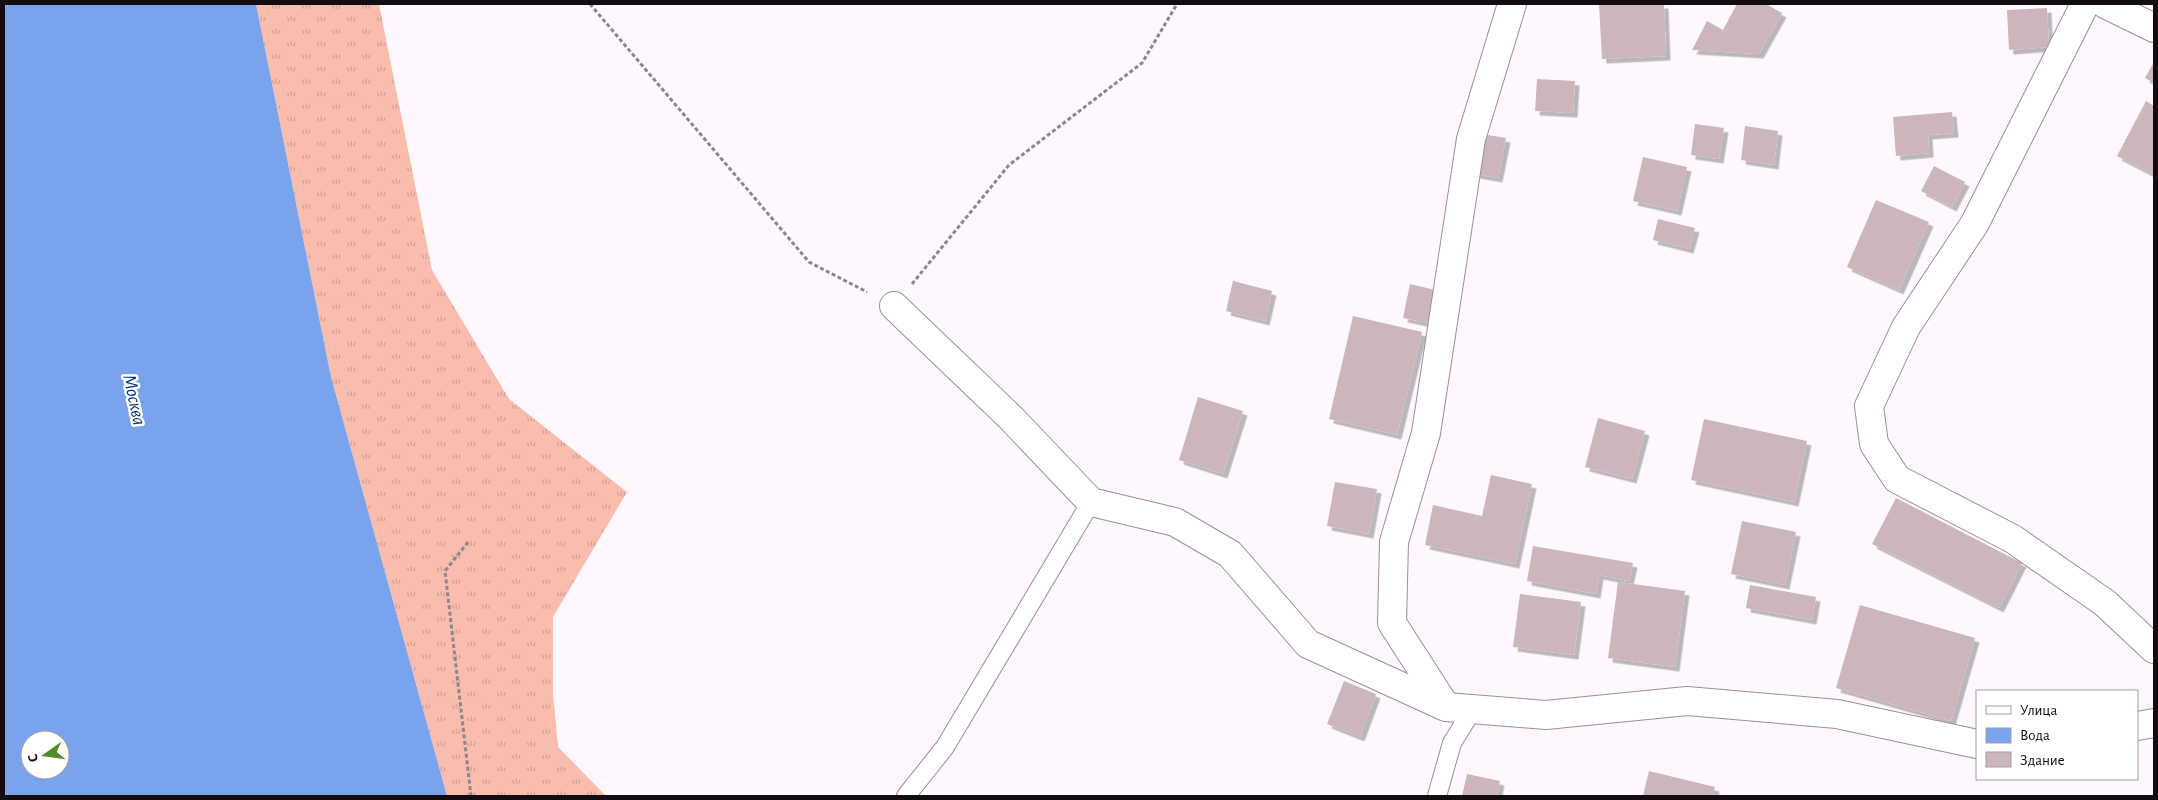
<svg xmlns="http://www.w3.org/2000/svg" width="2158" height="800" font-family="'Alegreya Sans',sans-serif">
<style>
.grass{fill:url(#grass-tufts)}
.water{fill:#79a3ed;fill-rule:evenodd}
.building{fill:#ccb6bc;filter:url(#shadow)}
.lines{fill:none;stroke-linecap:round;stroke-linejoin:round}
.lane-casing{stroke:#9c8d9b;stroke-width:20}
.street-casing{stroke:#9c8d9b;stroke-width:30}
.path{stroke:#8d878d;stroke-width:3;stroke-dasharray:4 2.5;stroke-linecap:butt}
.lane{stroke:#fff;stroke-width:18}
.street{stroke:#fff;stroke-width:28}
.labels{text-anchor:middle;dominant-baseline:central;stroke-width:5;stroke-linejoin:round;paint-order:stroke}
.water-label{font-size:19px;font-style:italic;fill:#022e82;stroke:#fff}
</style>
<defs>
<pattern id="grass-tufts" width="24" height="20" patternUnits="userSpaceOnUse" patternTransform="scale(1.25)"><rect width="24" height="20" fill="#f9bcad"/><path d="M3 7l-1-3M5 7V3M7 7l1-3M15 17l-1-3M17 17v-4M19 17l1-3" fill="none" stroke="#d5a094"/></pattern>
<filter id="shadow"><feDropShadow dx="4.5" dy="4.5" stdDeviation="0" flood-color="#0004"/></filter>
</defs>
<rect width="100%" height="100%" fill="#fef8fe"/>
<path class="grass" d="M 256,4 L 379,4 L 432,270 L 509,399 L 627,492 L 553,617 L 553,694 L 558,747 L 606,796 L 447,796 L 331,377 Z"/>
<path class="water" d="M 4,4 L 256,4 L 331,377 L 447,796 L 4,796 ZM 30,740 L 60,740 L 60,770 L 30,770 Z"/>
<path class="building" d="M 1599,4 L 1664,4 L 1666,56 L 1602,59 Z
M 1737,4 L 1766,4 L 1782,13 L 1759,54 L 1692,50 L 1707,21 L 1723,30 Z
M 2047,8 L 2049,47 L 2009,50 L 2007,10 Z
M 2154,62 L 2154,83 L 2145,78 Z
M 1537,79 L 1575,81 L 1573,113 L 1535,111 Z
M 2146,101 L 2154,106 L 2154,175 L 2117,156 Z
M 1952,112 L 1954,133 L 1928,135 L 1929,153 L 1896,156 L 1893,117 Z
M 1695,124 L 1724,128 L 1719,159 L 1691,155 Z
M 1745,126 L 1778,131 L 1774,165 L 1741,160 Z
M 1482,134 L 1506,138 L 1498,178 L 1475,174 Z
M 1643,157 L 1687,167 L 1677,211 L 1633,201 Z
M 1934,166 L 1965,182 L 1952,207 L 1921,191 Z
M 1876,200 L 1929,222 L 1899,290 L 1847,267 Z
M 1658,219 L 1695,228 L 1689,249 L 1653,240 Z
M 1233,281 L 1272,291 L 1265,321 L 1226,311 Z
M 1410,284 L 1440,291 L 1433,324 L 1403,318 Z
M 1353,316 L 1422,332 L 1397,435 L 1329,419 Z
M 1198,397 L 1243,411 L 1223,474 L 1179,460 Z
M 1598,418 L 1645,431 L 1632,479 L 1585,467 Z
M 1704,419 L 1807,441 L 1794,502 L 1691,480 Z
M 1491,475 L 1532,484 L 1515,564 L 1425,545 L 1433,505 L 1482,516 Z
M 1335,482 L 1377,489 L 1369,534 L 1327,526 Z
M 1896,498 L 2022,563 L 1999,608 L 1872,544 Z
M 1742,521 L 1796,532 L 1785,585 L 1731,574 Z
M 1533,546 L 1633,563 L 1629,581 L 1599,575 L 1596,594 L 1527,581 Z
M 1618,582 L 1685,591 L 1675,667 L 1608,658 Z
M 1750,585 L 1816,597 L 1812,620 L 1746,608 Z
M 1520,594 L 1581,602 L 1574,655 L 1513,647 Z
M 1860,605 L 1975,638 L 1951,721 L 1836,688 Z
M 1344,681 L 1376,694 L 1360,737 L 1327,724 Z
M 1649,771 L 1715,787 L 1713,796 L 1643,796 Z
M 1467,774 L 1500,781 L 1497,796 L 1462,796 Z"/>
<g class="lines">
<defs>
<path id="lane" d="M 906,796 L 945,747 L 1091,502
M 1437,796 L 1452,743 L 1473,709"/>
<path id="street" d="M 2085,4 L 1975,223 L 1906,327 L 1869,406 L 1874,444 L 1897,479 L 2013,539 L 2105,603 L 2154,649
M 2105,4 L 2154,28
M 894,306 L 1011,418 L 1091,502 L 1175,522 L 1230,554 L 1308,644 L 1446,707 L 1546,715 L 1687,701 L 1837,714 L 1977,744
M 1446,707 L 1392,623 L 1394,542 L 1426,433 L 1471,139 L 1512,4
M 2137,726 L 2154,723"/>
</defs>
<use href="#lane" class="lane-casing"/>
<use href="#street" class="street-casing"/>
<path class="path" d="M 590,4 L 809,262 L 867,292
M 912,284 L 1009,165 L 1142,63 L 1177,4
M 468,542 L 445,571 L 471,796"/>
<use href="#lane" class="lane"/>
<use href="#street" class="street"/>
</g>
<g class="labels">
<g class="water-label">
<text transform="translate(134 400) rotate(78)">Москва</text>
</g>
</g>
<rect width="2158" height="800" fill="none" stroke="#130d12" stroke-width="10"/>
<rect x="1976" y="690" width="162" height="90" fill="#ffffff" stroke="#a19ea0"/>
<rect x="1986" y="706" width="25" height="8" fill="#ffffff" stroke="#a19ea0"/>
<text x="2020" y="715" font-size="15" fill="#130d12">Улица</text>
<rect x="1986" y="728" width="25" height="15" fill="#79a3ed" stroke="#a19ea0"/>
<text x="2020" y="740" font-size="15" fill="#130d12">Вода</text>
<rect x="1986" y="752" width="25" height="15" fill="#ccb6bc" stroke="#a19ea0"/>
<text x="2020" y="765" font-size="15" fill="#130d12">Здание</text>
<g transform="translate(45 755) rotate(256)"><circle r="24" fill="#ffffff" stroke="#a19ea0"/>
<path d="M0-4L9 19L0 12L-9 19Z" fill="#558c27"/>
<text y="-8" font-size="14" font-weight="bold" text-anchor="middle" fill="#130d12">С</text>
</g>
</svg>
